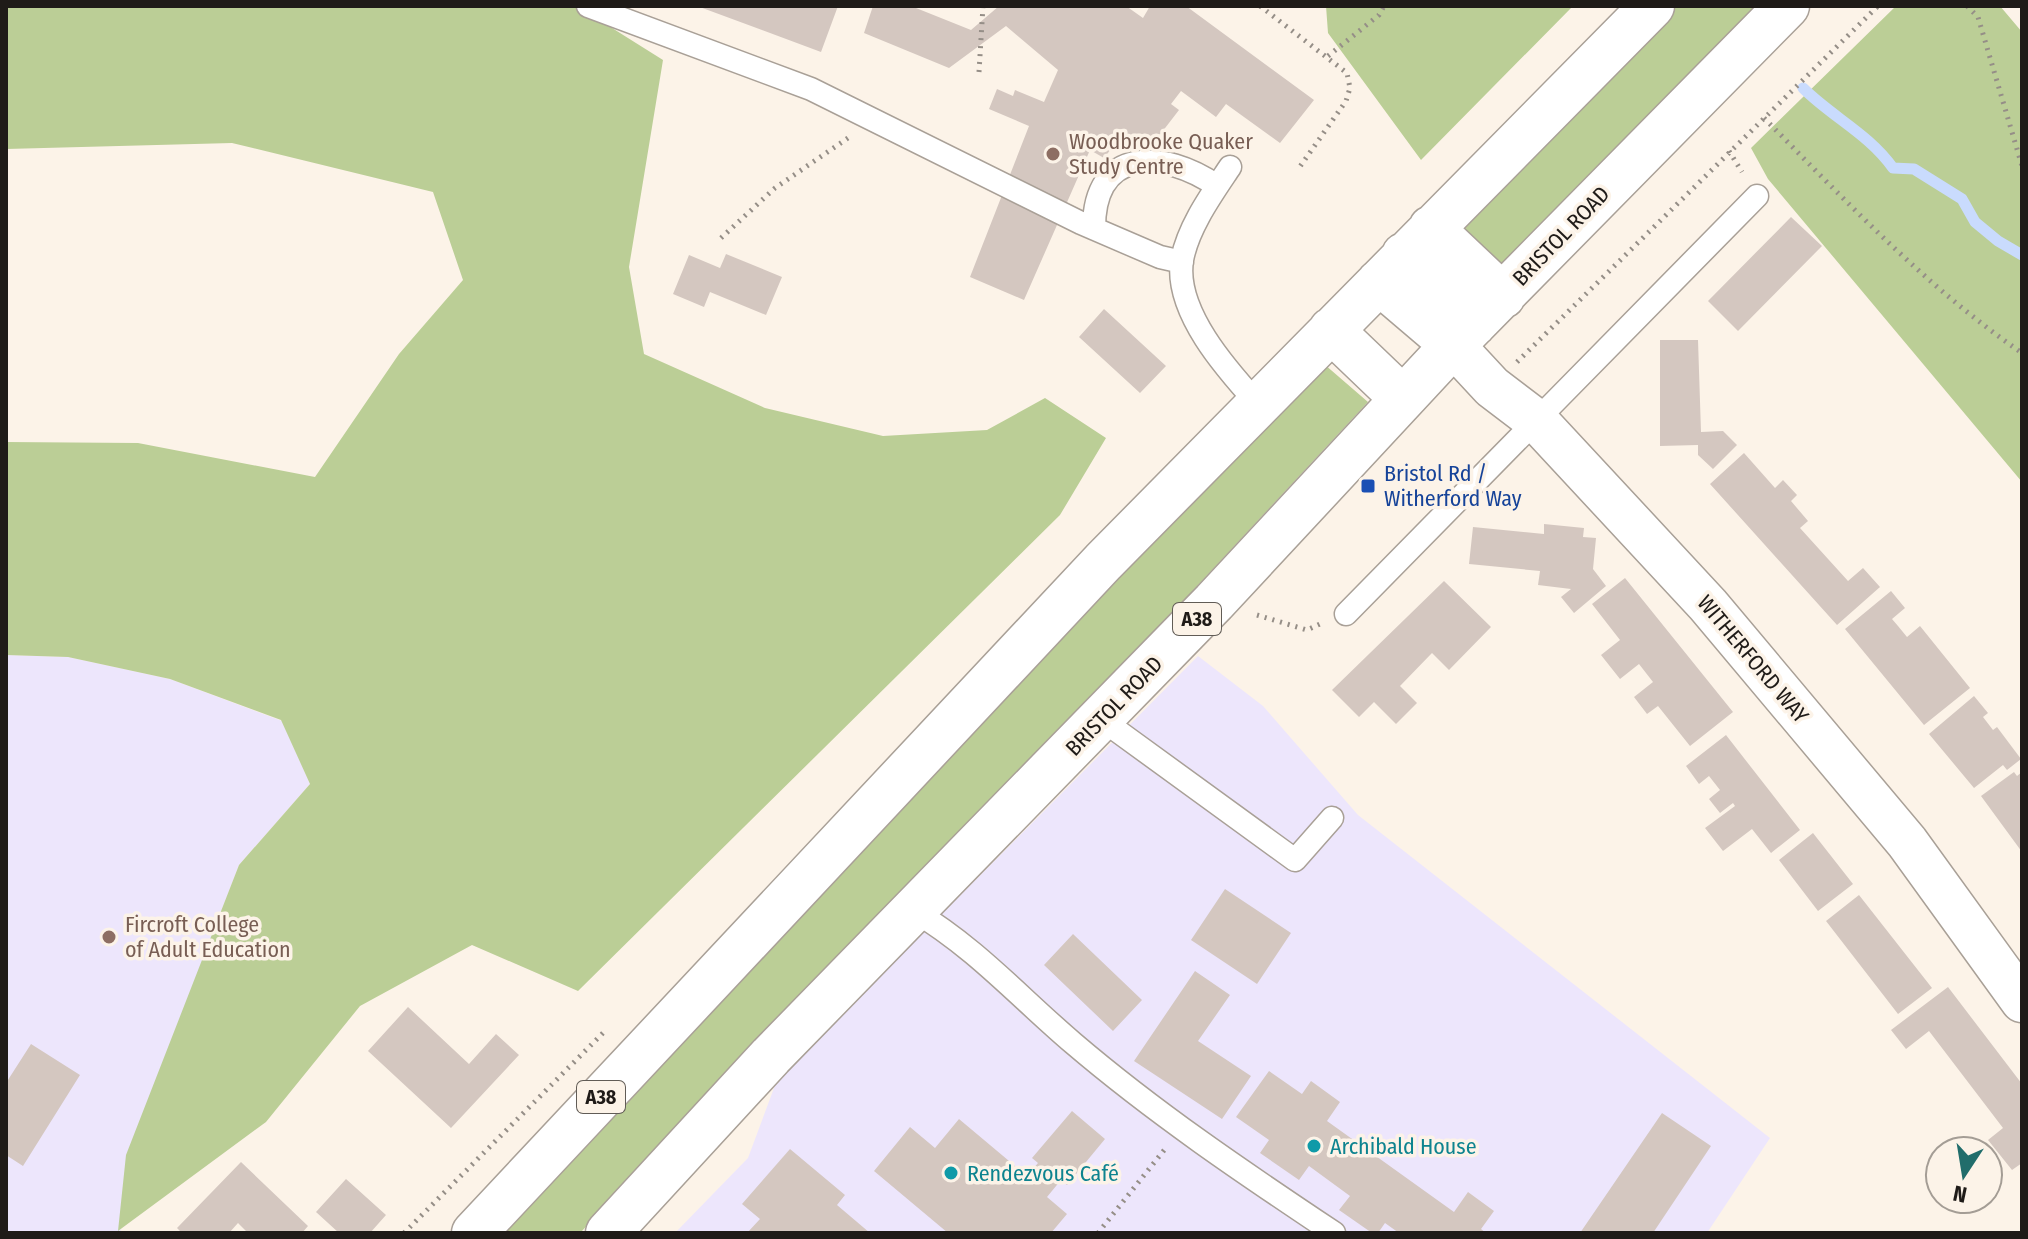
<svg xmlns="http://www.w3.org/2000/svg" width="2028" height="1239" font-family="'Fira Sans Condensed',sans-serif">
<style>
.education{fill:#ede6fc}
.green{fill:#bbce96}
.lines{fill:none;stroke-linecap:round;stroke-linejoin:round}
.stream{stroke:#c9dbfd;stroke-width:11}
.building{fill:#d4c7c0}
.service-casing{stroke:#a9a097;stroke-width:25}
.minor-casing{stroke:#a9a097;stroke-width:45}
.trunk-casing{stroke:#a9a097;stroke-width:47}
.path{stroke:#958e87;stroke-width:5;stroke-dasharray:2 6;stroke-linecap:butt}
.service{stroke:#fff;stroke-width:22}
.minor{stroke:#fff;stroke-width:42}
.trunk{stroke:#fff;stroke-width:44}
.education-dot{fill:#8d6e63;stroke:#fcf3e8;stroke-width:3}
.transit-dot{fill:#1a4fb4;stroke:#fcf3e8;stroke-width:3}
.culture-dot{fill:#0f9aa8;stroke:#fcf3e8;stroke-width:3}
.labels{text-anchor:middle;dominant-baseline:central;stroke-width:7;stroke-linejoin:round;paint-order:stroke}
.shield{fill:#fcf3e8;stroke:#615c56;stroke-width:2}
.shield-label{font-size:20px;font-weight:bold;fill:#1f1b18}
.education-label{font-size:22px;fill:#785e54;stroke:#fcf3e8;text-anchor:start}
.street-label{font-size:22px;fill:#1f1b18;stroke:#fcf3e8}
.transit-label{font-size:22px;fill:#164399;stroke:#fcf3e8;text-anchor:start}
.culture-label{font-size:22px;fill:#0d838f;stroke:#fcf3e8;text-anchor:start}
</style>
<rect width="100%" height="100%" fill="#fcf3e8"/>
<path class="education" d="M 6,655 L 68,657 L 170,679 L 282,721 L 310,784 L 239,865 L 184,1008 L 120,1233 L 6,1233 Z
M 1198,656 L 1263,706 L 1358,815 L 1770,1138 L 1707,1233 L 675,1233 L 748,1158 L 777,1080 Z"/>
<path class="green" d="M 6,6 L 577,6 L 663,60 L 629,267 L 644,354 L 765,408 L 883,436 L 987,430 L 1045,398 L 1106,438 L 1060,515 L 578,991 L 472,945 L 360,1006 L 266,1122 L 118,1231 L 126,1155 L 239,865 L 310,784 L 281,720 L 170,679 L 68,657 L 6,655 L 6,442 L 138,443 L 315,477 L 399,354 L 463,280 L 433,192 L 232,143 L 6,149 Z
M 1326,6 L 1573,6 L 1421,160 L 1328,33 Z
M 1673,6 L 1764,6 L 1507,272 L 1456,222 Z
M 1896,6 L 2000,6 L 2022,32 L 2022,482 L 1768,179 L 1751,148 Z
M 1324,364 L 1368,402 L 1057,737 L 580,1233 L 493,1233 Z"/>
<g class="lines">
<path class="stream" d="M 1803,88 C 1832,117 1869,134 1893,168 L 1914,169 L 1962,199 L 1975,222 L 1998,241 L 2022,255"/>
</g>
<path class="building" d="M 697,6 L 838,6 L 821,52 Z
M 873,6 L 911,6 L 971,30 L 999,6 L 1126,6 L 1143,18 L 1150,6 L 1186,6 L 1314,100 L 1280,143 L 1226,104 L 1216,117 L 1181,91 L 1171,104 L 1179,110 L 1142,158 L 1118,140 L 1104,158 L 1090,150 L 1024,300 L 970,277 L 1029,126 L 989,109 L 997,89 L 1013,96 L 1015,90 L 1044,102 L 1058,70 L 1006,26 L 949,68 L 864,33 Z
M 1791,217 L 1822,246 L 1738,331 L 1708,301 Z
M 726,254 L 782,277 L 766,315 L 710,292 L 704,307 L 673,294 L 689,255 L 720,268 Z
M 1104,309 L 1166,366 L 1140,393 L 1079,337 Z
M 1660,340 L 1698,340 L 1701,432 L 1723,431 L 1737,445 L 1713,469 L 1698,455 L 1698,445 L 1660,446 Z
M 1744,453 L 1775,488 L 1783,480 L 1797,495 L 1791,501 L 1808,521 L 1800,528 L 1848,581 L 1863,568 L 1880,587 L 1837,625 L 1710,484 Z
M 1544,524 L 1584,528 L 1583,537 L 1596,538 L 1593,569 L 1606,586 L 1574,613 L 1561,597 L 1571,589 L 1538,585 L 1540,571 L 1469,564 L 1473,527 L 1544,534 Z
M 1625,578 L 1733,712 L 1690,746 L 1658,706 L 1647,714 L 1634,697 L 1653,682 L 1639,664 L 1620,679 L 1601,655 L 1620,640 L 1592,604 Z
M 1444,581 L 1491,627 L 1449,670 L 1432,653 L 1400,686 L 1417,703 L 1396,724 L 1374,702 L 1359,717 L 1332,690 Z
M 1891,591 L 1905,608 L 1892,619 L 1898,626 L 1907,637 L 1920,626 L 1970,688 L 1924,725 L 1845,629 Z
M 1974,696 L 1988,713 L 1983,717 L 1993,730 L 1997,727 L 2021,759 L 2007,770 L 2003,765 L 1974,788 L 1929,734 Z
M 1726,735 L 1800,830 L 1771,853 L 1752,829 L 1723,851 L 1705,828 L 1735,806 L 1733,803 L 1720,813 L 1709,799 L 1720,790 L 1709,776 L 1699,784 L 1686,766 Z
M 2014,772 L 2017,776 L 2022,772 L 2022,852 L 1981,796 Z
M 1813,833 L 1853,884 L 1818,911 L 1779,860 Z
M 1225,889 L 1291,933 L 1257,984 L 1191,940 Z
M 1859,895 L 1932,988 L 1898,1014 L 1826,921 Z
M 1073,934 L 1142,1000 L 1113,1031 L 1044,965 Z
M 1195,971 L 1230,995 L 1198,1041 L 1251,1076 L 1222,1119 L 1134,1061 Z
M 1948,987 L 2022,1084 L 2022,1163 L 2012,1170 L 1988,1140 L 2003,1128 L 1929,1031 L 1906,1049 L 1891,1030 Z
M 408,1007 L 469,1064 L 496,1034 L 519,1055 L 451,1128 L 368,1051 Z
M 31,1044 L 80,1075 L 23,1166 L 6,1155 L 6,1083 Z
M 1269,1071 L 1302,1094 L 1311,1081 L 1340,1102 L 1327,1121 L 1454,1212 L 1468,1192 L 1494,1211 L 1481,1229 L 1486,1233 L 1399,1233 L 1385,1223 L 1378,1233 L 1372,1233 L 1339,1210 L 1350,1196 L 1309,1166 L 1299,1180 L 1260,1153 L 1269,1140 L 1236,1117 Z
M 1072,1111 L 1105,1139 L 1067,1185 L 1061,1180 L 1047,1197 L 1067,1214 L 1051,1233 L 948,1233 L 874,1171 L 910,1127 L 935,1148 L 959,1119 L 1027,1176 L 1038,1163 L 1032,1158 Z
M 1662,1113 L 1711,1146 L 1653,1233 L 1580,1233 Z
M 790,1149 L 845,1195 L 837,1205 L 870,1233 L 747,1233 L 760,1219 L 742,1204 Z
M 241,1162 L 308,1226 L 302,1233 L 248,1233 L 238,1223 L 229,1233 L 182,1233 L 177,1228 Z
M 346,1179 L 386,1215 L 370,1233 L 339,1233 L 316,1212 Z"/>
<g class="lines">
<defs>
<path id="service" d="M 588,6 L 811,89 L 1081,223 L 1160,257 L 1182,262
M 1230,167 C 1212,194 1188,227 1182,260 C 1174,311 1227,370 1258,404
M 1094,228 C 1094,147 1163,149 1217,186
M 1346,614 L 1757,196
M 1101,719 L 1295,860 L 1332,818
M 914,911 C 976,948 1019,997 1073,1043 C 1155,1113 1244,1173 1334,1233"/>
<path id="minor" d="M 1453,345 L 1492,387 L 1538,422 L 1708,605 L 1907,842 L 2022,1001"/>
<path id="trunk" d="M 1431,228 L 1503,296
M 1404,255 L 1474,324
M 1379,282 L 1453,345
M 1331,330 L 1402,398
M 474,1233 L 1103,562 L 1652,6
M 608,1233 L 771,1056 L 1214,602 L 1453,345 L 1787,6"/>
</defs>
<use href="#service" class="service-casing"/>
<use href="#minor" class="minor-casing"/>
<use href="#trunk" class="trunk-casing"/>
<path class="path" d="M 1260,6 L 1347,73 L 1350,88 L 1346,101 L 1299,168
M 1967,6 L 1978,17 L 2022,166
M 1328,56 L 1379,15 L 1384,6
M 979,72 L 983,6
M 1764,118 C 1846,201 1925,286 2022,353
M 1729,151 L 1742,172
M 721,238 L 775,188 L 848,138
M 1517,362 L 1878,6
M 1257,615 L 1307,630 L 1320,624
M 404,1233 L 605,1031
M 1098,1233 L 1165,1149"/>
<use href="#service" class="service"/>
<use href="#minor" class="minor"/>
<use href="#trunk" class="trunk"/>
</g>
<g class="education-dot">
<circle cx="1053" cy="154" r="8"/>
<circle cx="109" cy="937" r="8"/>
</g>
<rect class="transit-dot" x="1360" y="478" width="16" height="16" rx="4"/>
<g class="culture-dot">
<circle cx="1314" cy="1146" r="8"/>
<circle cx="951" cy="1173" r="8"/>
</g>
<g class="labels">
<g class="shield">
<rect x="1173" y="603" width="48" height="32" rx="6"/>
<rect x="577" y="1081" width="48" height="32" rx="6"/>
</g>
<g class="shield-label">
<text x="1197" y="619">A38</text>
<text x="601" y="1097">A38</text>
</g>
<g class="education-label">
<text x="1069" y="141">Woodbrooke Quaker<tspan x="1069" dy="25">Study Centre</tspan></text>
<text x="125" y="924">Fircroft College<tspan x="125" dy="25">of Adult Education</tspan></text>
</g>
<g class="street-label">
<text transform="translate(1561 236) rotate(-46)">BRISTOL ROAD</text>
<text transform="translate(1753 659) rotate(50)">WITHERFORD WAY</text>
<text transform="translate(1114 706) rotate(-46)">BRISTOL ROAD</text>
</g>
<g class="transit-label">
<text x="1384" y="473">Bristol Rd /<tspan x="1384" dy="25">Witherford Way</tspan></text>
</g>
<g class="culture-label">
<text x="1330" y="1146">Archibald House</text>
<text x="967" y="1173">Rendezvous Café</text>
</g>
</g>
<rect width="2028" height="1239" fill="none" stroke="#1f1b18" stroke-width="16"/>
<g transform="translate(1964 1175) rotate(192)"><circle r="38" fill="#fcf3e8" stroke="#a49d95" stroke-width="2"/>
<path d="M0-6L14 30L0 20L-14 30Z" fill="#216d6b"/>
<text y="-12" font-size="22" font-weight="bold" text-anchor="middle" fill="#1f1b18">N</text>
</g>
</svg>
